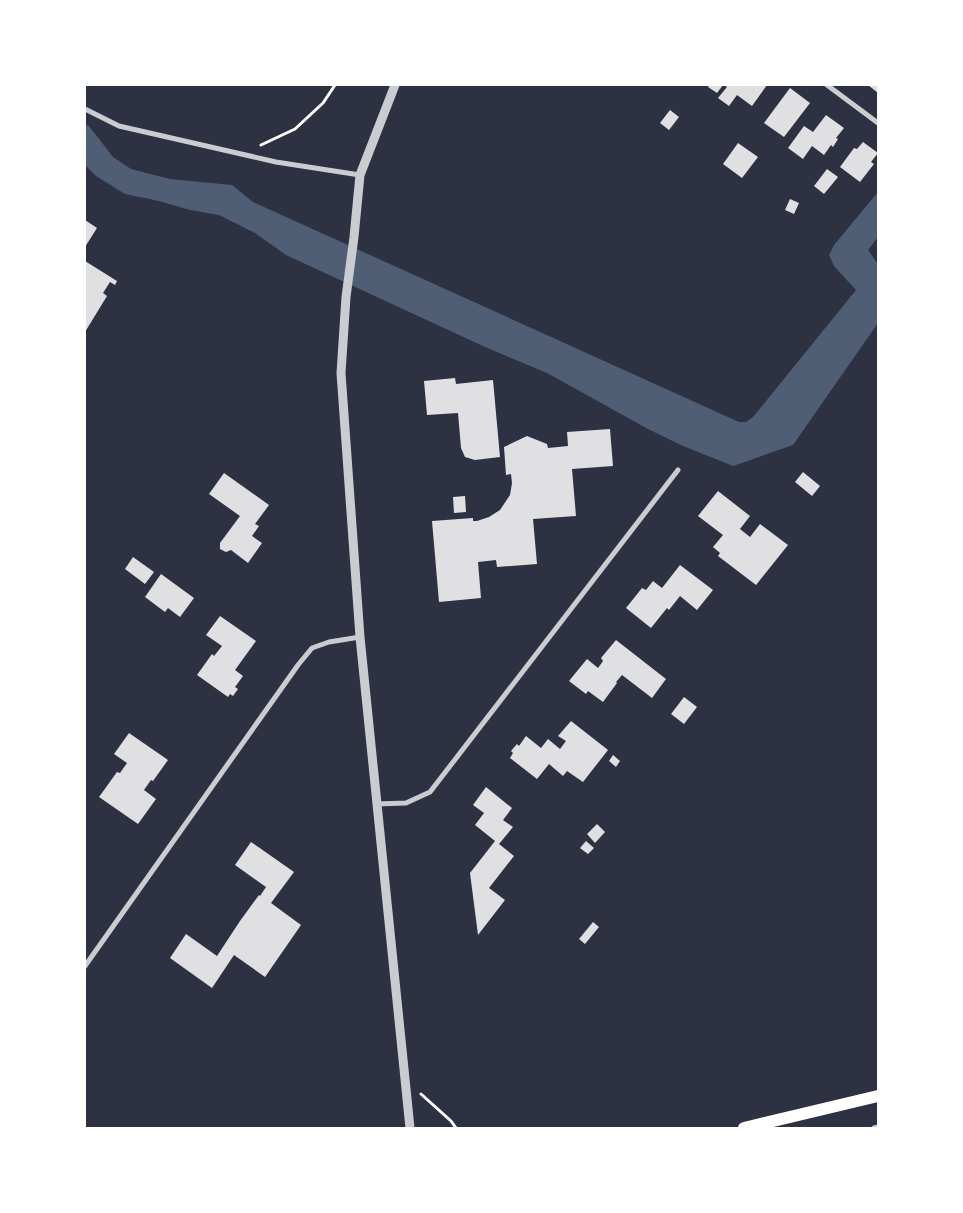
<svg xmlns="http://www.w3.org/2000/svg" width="963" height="1213" font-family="Montserrat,sans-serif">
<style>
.water{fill:#4f5d75}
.building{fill:#e0e0e3}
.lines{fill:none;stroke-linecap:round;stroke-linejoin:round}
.path{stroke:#fff;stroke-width:3}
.minor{stroke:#caccd0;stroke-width:5}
.tertiary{stroke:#caccd0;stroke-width:9}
.primary{stroke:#fff;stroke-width:12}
</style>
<rect width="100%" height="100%" fill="#2d3142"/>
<path class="water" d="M 85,125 L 89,126 L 113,157 L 131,169 L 170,179 L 232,185 L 253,202 L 739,422 L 746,422 L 753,417 L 856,290 L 834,266 L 829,255 L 834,245 L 878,192 L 878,237 L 868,250 L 878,264 L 878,323 L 793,445 L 733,466 L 683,446 L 648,429 L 547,373 L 485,347 L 286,255 L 255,233 L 219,215 L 190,210 L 159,201 L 125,194 L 96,176 L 85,165 Z"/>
<path class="building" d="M 709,85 L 723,85 L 717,93 L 708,87 Z
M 724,85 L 767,85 L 752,106 L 737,95 L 729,106 L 718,98 L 727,87 Z
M 868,85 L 878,85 L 878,93 Z
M 790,88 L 810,103 L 784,137 L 764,123 Z
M 670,110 L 679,117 L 669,130 L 660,123 Z
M 826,115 L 844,128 L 836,138 L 838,139 L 833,147 L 831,145 L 824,155 L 812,146 L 803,159 L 788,148 L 804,126 L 813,132 Z
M 863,142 L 878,153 L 871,162 L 874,164 L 860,182 L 840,167 L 854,148 L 857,149 Z
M 738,143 L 758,157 L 742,178 L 723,164 Z
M 827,169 L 838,177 L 824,194 L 814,186 Z
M 790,199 L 799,203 L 794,214 L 785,210 Z
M 85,220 L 97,228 L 85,247 Z
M 85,261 L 117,281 L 115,285 L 110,282 L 103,293 L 107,296 L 85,332 Z
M 455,378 L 456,384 L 493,380 L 500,457 L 475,460 L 465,457 L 461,448 L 458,413 L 427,415 L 424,381 Z
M 610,429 L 613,466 L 572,469 L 576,516 L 533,519 L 537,564 L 497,567 L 496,560 L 478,562 L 481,598 L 439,602 L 432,521 L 473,518 L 473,521 L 477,521 L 489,517 L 500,510 L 510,495 L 512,483 L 511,474 L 506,475 L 504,447 L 527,436 L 547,444 L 548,448 L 568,446 L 567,432 Z
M 803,472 L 820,486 L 812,496 L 795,482 Z
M 224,473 L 269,505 L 255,524 L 259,526 L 252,536 L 262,543 L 248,563 L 231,550 L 226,552 L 220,549 L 220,543 L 240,516 L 209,494 Z
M 718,491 L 750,516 L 740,529 L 750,537 L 760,524 L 788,545 L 756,585 L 718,556 L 720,553 L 713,547 L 723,535 L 698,516 Z
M 465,496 L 466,512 L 454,513 L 453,497 Z
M 133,557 L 154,572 L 145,584 L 125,569 Z
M 680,565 L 713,590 L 697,610 L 680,596 L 669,610 L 667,608 L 651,628 L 626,608 L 642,588 L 646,590 L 653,581 L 662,588 Z
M 161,574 L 194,598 L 180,617 L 168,608 L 165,612 L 145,597 Z
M 220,616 L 256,641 L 235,670 L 243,676 L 235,687 L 238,689 L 233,696 L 230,694 L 228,697 L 197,675 L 212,654 L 214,656 L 222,646 L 206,635 Z
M 616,640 L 666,679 L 652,698 L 622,675 L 616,682 L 617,683 L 603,702 L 588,691 L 586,694 L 569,681 L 587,659 L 598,668 L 603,661 L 601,658 Z
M 684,697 L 697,707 L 684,724 L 671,714 Z
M 571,721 L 608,750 L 583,782 L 567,771 L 563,776 L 549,764 L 537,779 L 510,758 L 513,753 L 511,751 L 517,744 L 519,746 L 526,736 L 541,748 L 548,739 L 560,749 L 566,741 L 558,736 Z
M 129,733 L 168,760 L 153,781 L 151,780 L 144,790 L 156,799 L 138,824 L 99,797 L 117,772 L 120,773 L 127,763 L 114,754 Z
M 613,755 L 620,761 L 616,767 L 609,761 Z
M 486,787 L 512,808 L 503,820 L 513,827 L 499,844 L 514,856 L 489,888 L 505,900 L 478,935 L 470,873 L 495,841 L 475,825 L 484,813 L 473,805 Z
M 597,824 L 605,832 L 595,843 L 587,834 Z
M 586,841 L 594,848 L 588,854 L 580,848 Z
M 251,842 L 294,872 L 271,903 L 301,925 L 265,977 L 234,955 L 212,988 L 170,958 L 186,934 L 217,956 L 240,921 L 259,895 L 260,896 L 266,887 L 235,865 Z
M 593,922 L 599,927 L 585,944 L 579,939 Z"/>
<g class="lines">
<path class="path" d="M 261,145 L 295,129 L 323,103 L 335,85
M 421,1094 L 451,1121 L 456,1128"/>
<path class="minor" d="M 827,85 L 878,123
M 85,109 L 119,126 L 276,162 L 360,175
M 376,804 L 406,803 L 430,792 L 678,470
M 85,966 L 298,665 L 312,648 L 329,642 L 360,637
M 874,1128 L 878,1127"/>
<path class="tertiary" d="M 395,85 L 360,175 L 354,237 L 346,297 L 341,373 L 360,637 L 410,1128"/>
<path class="primary" d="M 744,1128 L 878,1096"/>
</g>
<rect width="963" height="1213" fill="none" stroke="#ffffff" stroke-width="172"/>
</svg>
